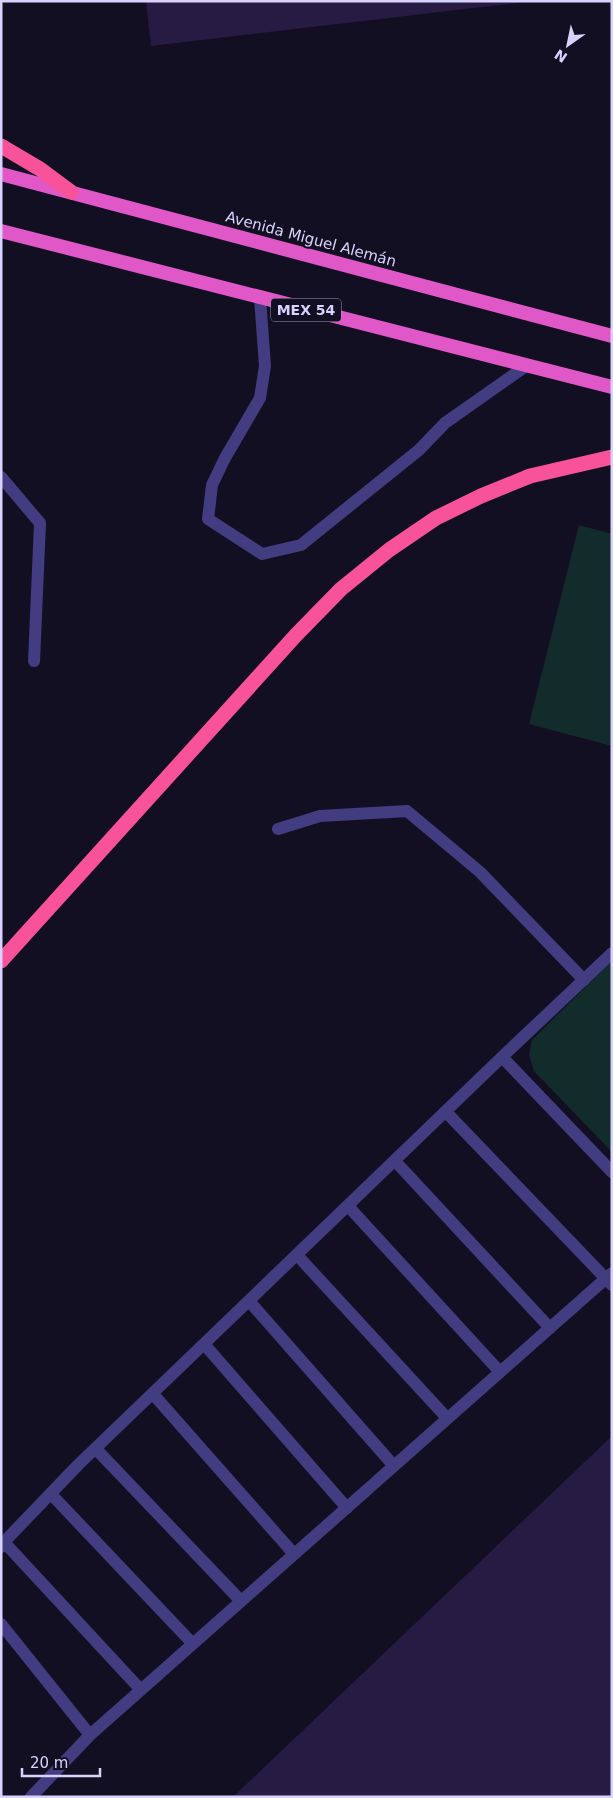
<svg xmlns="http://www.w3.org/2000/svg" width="613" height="1798" font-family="'DejaVu Sans',sans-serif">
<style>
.green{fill:#122c2c}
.building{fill:#261c43}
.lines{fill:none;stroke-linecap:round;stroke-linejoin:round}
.service{stroke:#423c80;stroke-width:12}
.minor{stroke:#423c80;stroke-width:12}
.trunk{stroke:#e058c8;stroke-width:14}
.motorway{stroke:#f85399;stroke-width:15}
.labels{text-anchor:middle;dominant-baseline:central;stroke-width:4.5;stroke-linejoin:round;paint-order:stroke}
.shield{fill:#130f23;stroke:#9e98bc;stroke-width:1}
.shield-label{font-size:14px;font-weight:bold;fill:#d9d2fd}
.street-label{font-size:15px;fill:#d9d2fd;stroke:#130f23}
</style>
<rect width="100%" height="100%" fill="#130f23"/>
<path class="green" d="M 579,525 L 612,534 L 612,746 L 529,724 Z
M 612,961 L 612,1152 L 534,1071 L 529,1055 L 532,1040 Z"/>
<path class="building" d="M 146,1 L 524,1 L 524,2 L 151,46 Z
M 612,1436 L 612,1797 L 233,1797 Z"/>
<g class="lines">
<path class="service" d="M 260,298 L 265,366 L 260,398 L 225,458 L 212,485 L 208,519 L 262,554 L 301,545 L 419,450 L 445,423 L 526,366
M 1,477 L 40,523 L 34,661
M 278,829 L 320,816 L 407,811 L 480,872 L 584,980
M 446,1112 L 612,1285
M 395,1161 L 550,1328
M 348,1206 L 500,1372
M 297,1255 L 447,1418
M 249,1301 L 394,1466
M 204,1344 L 347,1508
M 153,1394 L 294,1554
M 96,1449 L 241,1601
M 51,1494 L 193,1644
M 4,1542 L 141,1690
M 1,1547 L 4,1542 L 78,1465 L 502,1057
M 1,1624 L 90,1735
M 31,1797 L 90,1735 L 612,1273"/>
<path class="minor" d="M 612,953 L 502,1057 L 612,1172"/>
<path class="trunk" d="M 1,174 L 612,336
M 1,231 L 612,387"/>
<path class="motorway" d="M 1,146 L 40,169 L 71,192
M 1,961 L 296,635 L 341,589 L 389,550 L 436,518 L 481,496 L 530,476 L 612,457"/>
</g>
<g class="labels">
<rect class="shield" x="271" y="298.5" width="70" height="23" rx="4"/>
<g class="shield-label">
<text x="306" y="310">MEX 54</text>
</g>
<g class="street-label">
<text transform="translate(311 239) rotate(15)">Avenida Miguel Alemán</text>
</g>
</g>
<rect width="613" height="1798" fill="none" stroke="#d9d2fd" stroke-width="5"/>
<g transform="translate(568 45) rotate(213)" stroke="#130f23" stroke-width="4" paint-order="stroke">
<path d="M0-4L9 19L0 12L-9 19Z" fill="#d9d2fd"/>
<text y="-8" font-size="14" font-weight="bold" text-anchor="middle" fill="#d9d2fd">N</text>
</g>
<path d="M22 1768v8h78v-8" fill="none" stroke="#d9d2fd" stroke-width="2.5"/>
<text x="30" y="1768" font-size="15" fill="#d9d2fd" stroke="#130f23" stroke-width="4" paint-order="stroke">20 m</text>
</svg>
